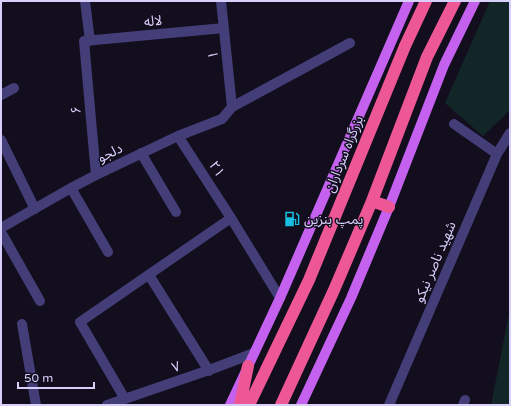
<svg xmlns="http://www.w3.org/2000/svg" width="511" height="406" font-family="'Varela Round','Noto Sans Arabic',sans-serif">
<style>
.green{fill:#122627}
.lines{fill:none;stroke-linecap:round;stroke-linejoin:round}
.minor{stroke:#443e78;stroke-width:10}
.major{stroke:#c462ef;stroke-width:10}
.highway{stroke:#ee5795;stroke-width:12}
.labels{text-anchor:middle;dominant-baseline:central;stroke-width:3;stroke-linejoin:round;paint-order:stroke}
.street-label{font-size:14px;fill:#d8d0fa;stroke:#120e1e}
.poi-label{font-size:14px;fill:#d8d0fa;stroke:#120e1e;text-anchor:start}
</style>
<rect width="100%" height="100%" fill="#120e1e"/>
<path class="green" d="M 490,1 L 510,1 L 510,110 L 483,136 L 445,103 Z
M 510,309 L 510,405 L 491,405 Z"/>
<g class="lines">
<path class="minor" d="M 85,1 L 90,41
M 221,1 L 232,107
M 1,95 L 14,88
M 454,124 L 497,154
M 178,136 L 231,218 L 280,298
M 1,140 L 35,209
M 141,153 L 176,212
M 96,175 L 84,41 L 224,28
M 71,188 L 108,252
M 1,228 L 71,188 L 96,175 L 178,136 L 222,119 L 232,107 L 350,43
M 1,232 L 40,301
M 149,275 L 209,371
M 22,324 L 36,405
M 125,399 L 80,322 L 231,218
M 107,405 L 212,369 L 254,353
M 389,405 L 497,154 L 510,133
M 463,405 L 465,400"/>
<path class="major" d="M 230,405 L 280,298 L 409,1
M 301,405 L 351,298 L 389,207 L 444,65 L 475,1"/>
<path class="highway" d="M 372,201 L 389,207
M 240,405 L 248,366
M 249,405 L 309,280 L 405,46 L 426,1
M 281,405 L 334,290 L 372,201 L 427,57 L 455,1"/>
</g>
<defs>
<symbol id="fuel-bare" viewBox="-9 -9 18 18"><path d="M-5.5-6h7V0h2V4h1.3V-2.5L3-4.5l.8-.8L6-3V5H2.5V1h-1V6h-7ZM-4.2-4.7v3.2H.2V-4.7Z" fill="#17bedf" stroke="#120e1e" stroke-width="2.5" paint-order="stroke"/></symbol>
</defs>
<g fill-rule="evenodd">
<use href="#fuel-bare" x="281" y="208" width="22" height="22"/>
</g>
<g class="labels">
<g class="street-label">
<text transform="translate(153 21) rotate(-5)">لاله</text>
<text transform="translate(213 55) rotate(-96)">۱</text>
<text transform="translate(76 110) rotate(-95)">۶</text>
<text transform="translate(110 153) rotate(-26)">دلجو</text>
<text transform="translate(344 154) rotate(-68)">بزرگراه سرداران</text>
<text transform="translate(217 169) rotate(57)">۲۱</text>
<text transform="translate(435 262) rotate(-67)">شهید ناصر نیکو</text>
<text transform="translate(176 367) rotate(-19)">۷</text>
</g>
<g class="poi-label">
<text x="304" y="219">پمپ بنزین</text>
</g>
</g>
<rect width="511" height="406" fill="none" stroke="#d8d0fa" stroke-width="4"/>
<path d="M18 382v6h76v-6" fill="none" stroke="#d8d0fa" stroke-width="2"/>
<text x="24" y="382" font-size="12" fill="#d8d0fa" stroke="#120e1e" stroke-width="3" paint-order="stroke">50 m</text>
</svg>
